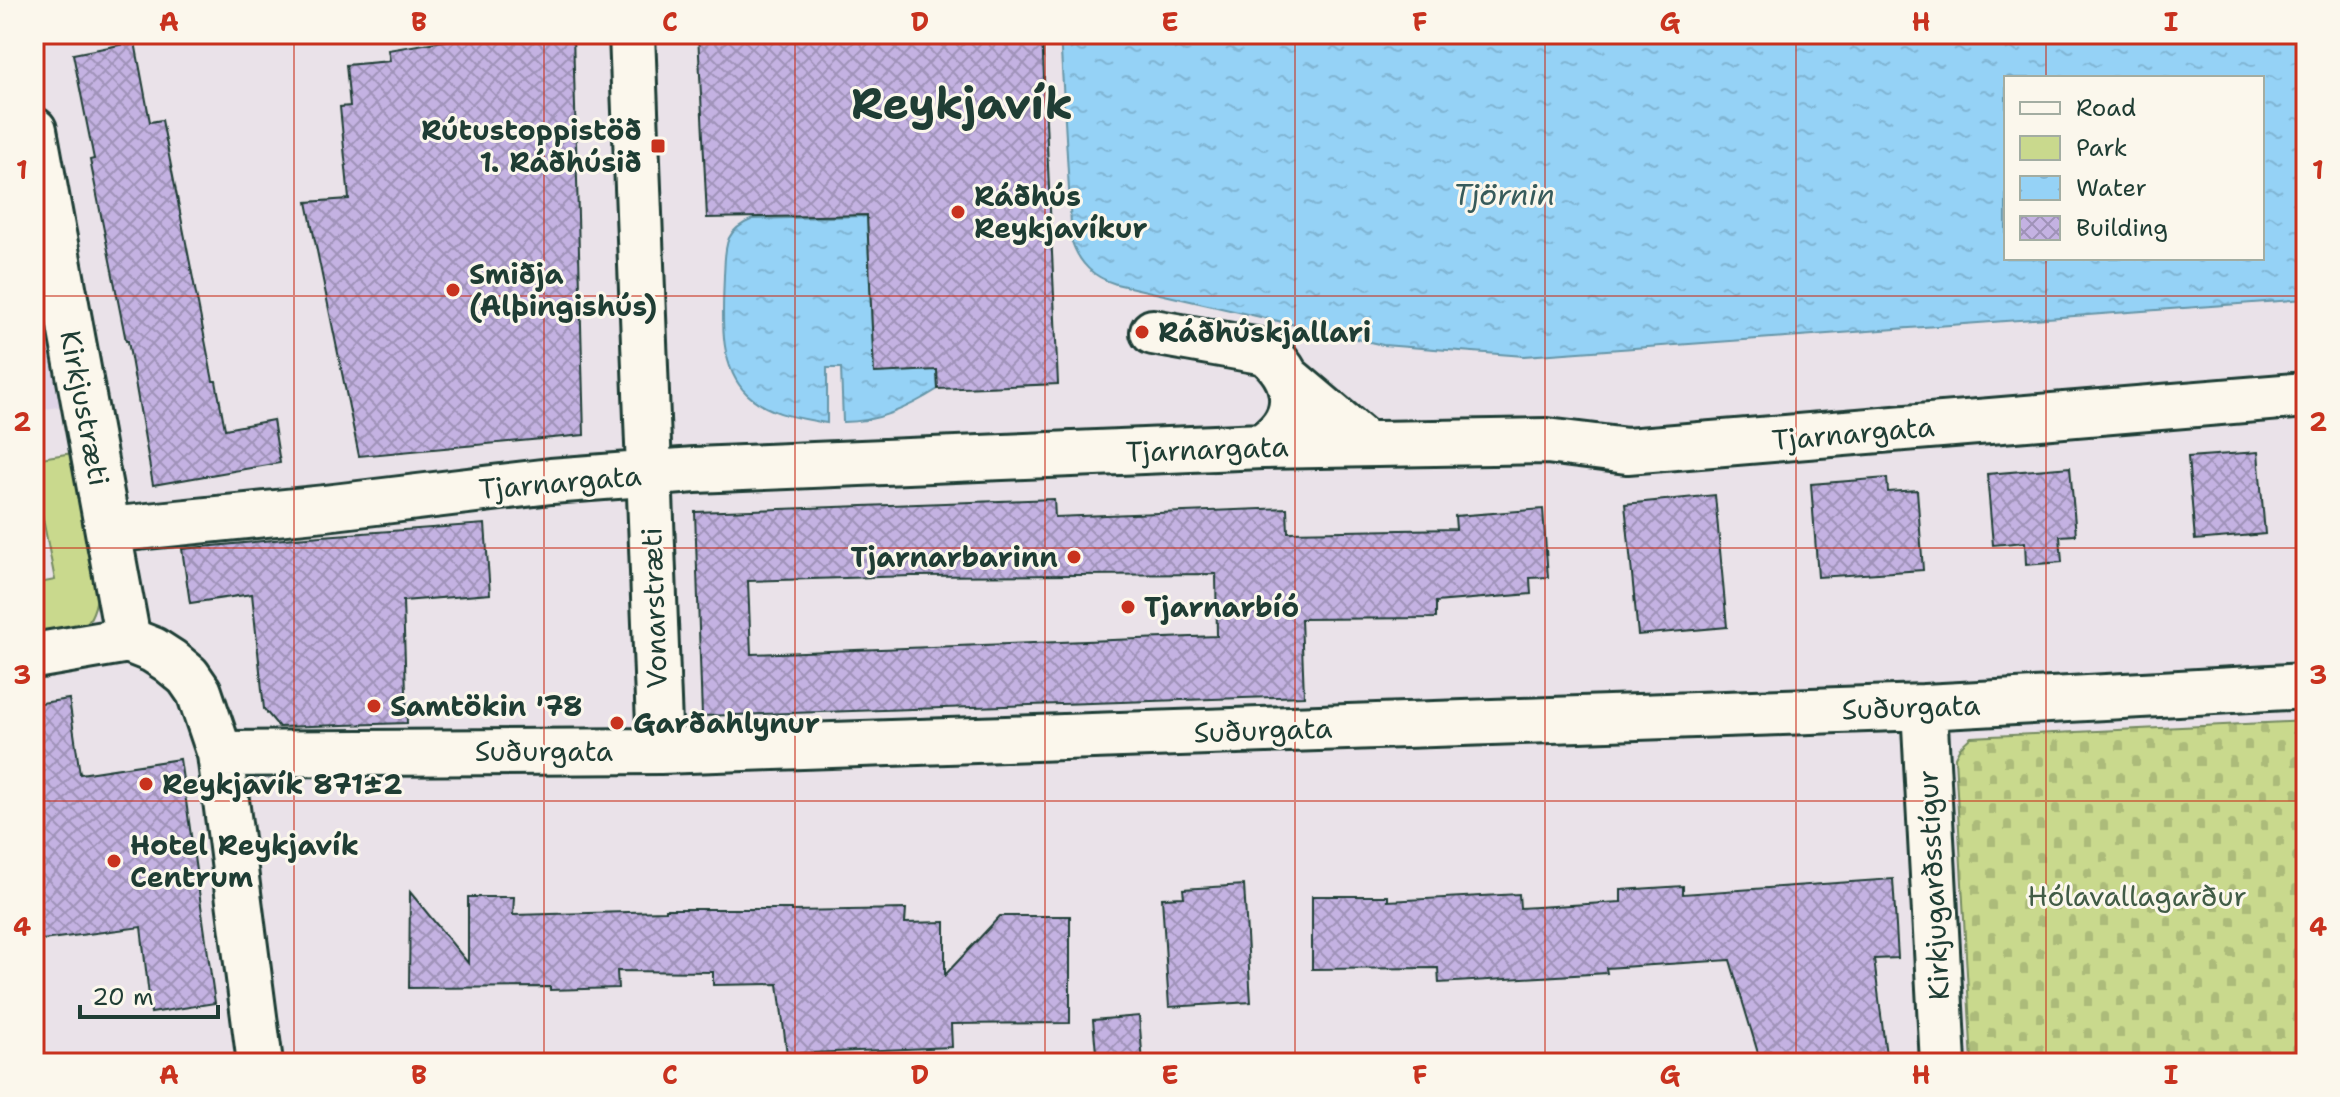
<svg xmlns="http://www.w3.org/2000/svg" width="2340" height="1097" font-family="'Shantell Sans',sans-serif">
<style>
.built{fill:#dfd4e7}
.green{fill:#c9d98d;stroke:#748b60;stroke-width:2}
.cemetery{fill:url(#cemetery-stones);stroke:#748b60;stroke-width:2}
.water{fill:url(#water-ripples);stroke:#6696a8;stroke-width:2;fill-rule:evenodd}
.building{fill:url(#building-cross-hatch);stroke:#1f3d34;stroke-width:2;fill-rule:evenodd}
.lines{fill:none;stroke-linecap:round;stroke-linejoin:round}
.minor-casing{stroke:#1f3d34;stroke-width:50}
.minor{stroke:#fbf7ec;stroke-width:44}
.grid{fill:none;stroke:#c8321e;stroke-width:2;stroke-opacity:0.55}
.poi-dot{fill:#c8321e;stroke:#fbf7ec;stroke-width:3}
.labels{text-anchor:middle;dominant-baseline:central;stroke-width:6;stroke-linejoin:round;paint-order:stroke}
.poi-label{font-size:28px;font-weight:bold;fill:#1f3d34;stroke:#fbf7ec;text-anchor:start}
.street-label{font-size:28px;fill:#1f3d34;stroke:#fbf7ec}
.park-label{font-size:28px;fill:#415c46;stroke:#fbf7ec}
.water-label{font-size:30px;font-style:italic;fill:#375b5b;stroke:#fbf7ec}
.town-label{font-size:44px;font-weight:bold;fill:#1f3d34;stroke:#fbf7ec}
.neatline{fill:none;stroke:#c8321e;stroke-width:3}
.grid-label{font-size:26px;text-anchor:middle;font-weight:bold;fill:#c8321e}
</style>
<defs>
<pattern id="cemetery-stones" width="16" height="16" patternUnits="userSpaceOnUse" patternTransform="scale(2)"><rect width="16" height="16" fill="#c9d98d"/><path d="M2 7V4a2 2 0 0 1 4 0v3zM10 15v-3a2 2 0 0 1 4 0v3z" fill="#acbb7a"/></pattern>
<pattern id="water-ripples" width="26" height="14" patternUnits="userSpaceOnUse" patternTransform="scale(2)"><rect width="26" height="14" fill="#95d2f6"/><path d="M2 4q2-2 4 0t4 0M15 11q2-2 4 0t4 0" fill="none" stroke="#80b5d4"/></pattern>
<pattern id="building-cross-hatch" width="8" height="8" patternUnits="userSpaceOnUse" patternTransform="scale(2)"><rect width="8" height="8" fill="#c4b2e2"/><path d="M0 0l8 8M0 8l8-8" fill="none" stroke="#9f92b8"/></pattern>
</defs>
<rect width="100%" height="100%" fill="#eae2e9"/>
<filter id="ink" filterUnits="userSpaceOnUse"><feTurbulence type="fractalNoise" baseFrequency=".0125" numOctaves="2"/><feDisplacementMap in="SourceGraphic" scale="16" xChannelSelector="R" yChannelSelector="G"/><feConvolveMatrix kernelMatrix="1 2 1 2 8 2 1 2 1" color-interpolation-filters="sRGB"/></filter>
<g filter="url(#ink)">
<path class="built" d="M 34,228 L 65,405 L 34,412 Z"/>
<path class="green" d="M 73,453 L 97,597 C 91,637 67,636 34,643 L 34,584 L 55,580 L 34,473 L 34,459 Z"/>
<path class="cemetery" d="M 2306,721 L 2306,1063 L 1972,1063 L 1955,757 L 1960,747 L 1971,737 Z"/>
<path class="water" d="M 1060,34 L 2306,34 L 2306,299 L 1524,356 L 1383,345 L 1116,284 C 1093,277 1080,264 1072,242 ZM 2006,78 L 2262,78 L 2262,258 L 2006,258 Z
M 867,216 L 874,373 L 913,371 L 936,355 L 938,389 C 908,408 878,422 843,422 L 841,368 L 827,368 L 827,423 C 799,418 769,415 747,394 C 717,365 723,312 724,275 C 725,264 724,249 729,238 C 734,228 743,223 753,219 Z"/>
<path class="building" d="M 484,34 L 573,34 L 584,435 L 359,456 L 307,202 L 349,199 L 340,107 L 350,106 L 346,65 L 390,61 L 388,50 Z
M 698,34 L 1042,34 L 1058,384 L 938,389 L 937,370 L 874,373 L 867,215 L 707,218 Z
M 135,42 L 150,122 L 162,120 L 213,381 L 216,381 L 225,429 L 273,420 L 280,463 L 153,485 L 128,341 L 126,341 L 90,160 L 94,159 L 73,54 Z
M 2258,452 L 2265,534 L 2195,540 L 2188,457 Z
M 2070,467 L 2076,535 L 2060,536 L 2062,562 L 2026,565 L 2025,542 L 1993,545 L 1987,474 Z
M 1887,478 L 1888,492 L 1917,490 L 1923,570 L 1818,577 L 1811,484 Z
M 1715,495 L 1727,627 L 1638,635 L 1625,504 Z
M 1054,499 L 1055,517 L 1287,508 L 1288,532 L 1456,529 L 1455,516 L 1543,509 L 1548,577 L 1530,578 L 1531,594 L 1436,602 L 1436,618 L 1301,619 L 1304,696 L 702,716 L 695,512 ZM 1216,574 L 1217,636 L 751,654 L 748,581 L 912,576 Z
M 485,524 L 490,594 L 403,601 L 407,723 L 279,727 L 264,709 L 252,594 L 190,603 L 182,549 L 295,538 Z
M 69,699 L 80,774 L 180,759 L 215,1003 L 151,1013 L 141,927 L 34,941 L 34,704 Z
M 1893,879 L 1898,958 L 1874,959 L 1887,1063 L 1761,1063 L 1730,960 L 1606,968 L 1607,973 L 1439,983 L 1438,968 L 1312,969 L 1312,896 L 1388,896 L 1388,901 L 1519,894 L 1520,908 L 1621,902 L 1621,890 L 1683,886 L 1683,894 Z
M 1244,885 L 1251,1002 L 1169,1007 L 1162,898 L 1184,897 L 1183,889 Z
M 410,892 L 468,963 L 468,897 L 514,897 L 513,915 L 666,911 L 666,909 L 791,909 L 791,911 L 906,909 L 905,923 L 945,922 L 945,975 L 1000,916 L 1070,916 L 1070,1023 L 951,1024 L 952,1047 L 787,1054 L 778,984 L 713,985 L 713,972 L 617,971 L 618,988 L 550,990 L 550,987 L 409,988 Z
M 1139,1016 L 1143,1063 L 1097,1063 L 1093,1020 Z"/>
<g class="lines">
<defs>
<path id="minor" d="M 632,34 L 660,751
M 34,130 L 128,640
M 1153,332 L 1266,352 C 1301,381 1302,421 1262,446
M 1289,379 L 1366,444
M 108,530 L 325,508 L 551,481 L 695,470 L 1262,446 L 1547,441 L 1627,451 L 2306,395
M 34,656 L 128,640 L 153,650 L 170,661 L 188,676 L 199,692 L 220,754 L 260,1063
M 1924,707 L 1943,1063
M 220,754 L 660,751 L 1924,707 L 2306,686"/>
</defs>
<use href="#minor" class="minor-casing"/>
<use href="#minor" class="minor"/>
</g>
</g>
<path class="grid" d="M 294,34 L 294,1063M 544,34 L 544,1063M 795,34 L 795,1063M 1045,34 L 1045,1063M 1295,34 L 1295,1063M 1545,34 L 1545,1063M 1796,34 L 1796,1063M 2046,34 L 2046,78M 2046,258 L 2046,1063M 34,296 L 2306,296M 34,548 L 2306,548M 34,801 L 2306,801"/>
<g class="poi-dot">
<rect x="650" y="138" width="16" height="16" rx="4"/>
<circle cx="958" cy="212" r="8"/>
<circle cx="453" cy="290" r="8"/>
<circle cx="1142" cy="332" r="8"/>
<circle cx="1074" cy="557" r="8"/>
<circle cx="1128" cy="607" r="8"/>
<circle cx="374" cy="706" r="8"/>
<circle cx="617" cy="723" r="8"/>
<circle cx="146" cy="784" r="8"/>
<circle cx="114" cy="861" r="8"/>
</g>
<g class="labels">
<g class="poi-label">
<text x="642" y="130" text-anchor="end">Rútustoppistöð<tspan x="642" dy="32">1. Ráðhúsið</tspan></text>
<text x="974" y="196">Ráðhús<tspan x="974" dy="32">Reykjavíkur</tspan></text>
<text x="469" y="274">Smiðja<tspan x="469" dy="32">(Alþingishús)</tspan></text>
<text x="1158" y="332">Ráðhúskjallari</text>
<text x="1058" y="557" text-anchor="end">Tjarnarbarinn</text>
<text x="1144" y="607">Tjarnarbíó</text>
<text x="390" y="706">Samtökin '78</text>
<text x="633" y="723">Garðahlynur</text>
<text x="162" y="784">Reykjavík 871±2</text>
<text x="130" y="845">Hotel Reykjavík<tspan x="130" dy="32">Centrum</tspan></text>
</g>
<g class="street-label">
<text transform="translate(85 408) rotate(79)">Kirkjustræti</text>
<text transform="translate(1853 433) rotate(-5)">Tjarnargata</text>
<text transform="translate(1207 449) rotate(-2)">Tjarnargata</text>
<text transform="translate(560 482) rotate(-5)">Tjarnargata</text>
<text transform="translate(654 608) rotate(-92)">Vonarstræti</text>
<text transform="translate(1911 707) rotate(-2)">Suðurgata</text>
<text transform="translate(1263 730) rotate(-2)">Suðurgata</text>
<text x="544" y="751">Suðurgata</text>
<text transform="translate(1933 885) rotate(-93)">Kirkjugarðsstígur</text>
</g>
<g class="park-label">
<text x="2137" y="896">Hólavallagarður</text>
</g>
<g class="water-label">
<text x="1504" y="194">Tjörnin</text>
</g>
<g class="town-label">
<text x="962" y="103">Reykjavík</text>
</g>
</g>
<rect width="2340" height="1097" fill="none" stroke="#fbf7ec" stroke-width="88"/>
<rect x="2004" y="76" width="260" height="184" fill="#fbf7ec" stroke="#a3ada2" stroke-width="2"/>
<rect x="2020" y="102" width="40" height="12" fill="#fbf7ec" stroke="#a3ada2" stroke-width="2"/>
<text x="2076" y="116" font-size="24" fill="#1f3d34">Road</text>
<rect x="2020" y="136" width="40" height="24" fill="#c9d98d" stroke="#a3ada2" stroke-width="2"/>
<text x="2076" y="156" font-size="24" fill="#1f3d34">Park</text>
<rect x="2020" y="176" width="40" height="24" fill="url(#water-ripples)" stroke="#a3ada2" stroke-width="2"/>
<text x="2076" y="196" font-size="24" fill="#1f3d34">Water</text>
<rect x="2020" y="216" width="40" height="24" fill="url(#building-cross-hatch)" stroke="#a3ada2" stroke-width="2"/>
<text x="2076" y="236" font-size="24" fill="#1f3d34">Building</text>
<path d="M80 1005v12h138v-12" fill="none" stroke="#1f3d34" stroke-width="4"/>
<text x="92" y="1005" font-size="24" fill="#1f3d34" stroke="#fbf7ec" stroke-width="6" paint-order="stroke">20 m</text>
<rect x="44" y="44" width="2252" height="1009" class="neatline"/>
<g class="grid-label">
<text x="169" y="31">A</text>
<text x="419" y="31">B</text>
<text x="670" y="31">C</text>
<text x="920" y="31">D</text>
<text x="1170" y="31">E</text>
<text x="1420" y="31">F</text>
<text x="1670" y="31">G</text>
<text x="1921" y="31">H</text>
<text x="2171" y="31">I</text>
<text x="22" y="179">1</text>
<text x="2318" y="179">1</text>
<text x="22" y="431">2</text>
<text x="2318" y="431">2</text>
<text x="22" y="684">3</text>
<text x="2318" y="684">3</text>
<text x="22" y="936">4</text>
<text x="2318" y="936">4</text>
<text x="169" y="1084">A</text>
<text x="419" y="1084">B</text>
<text x="670" y="1084">C</text>
<text x="920" y="1084">D</text>
<text x="1170" y="1084">E</text>
<text x="1420" y="1084">F</text>
<text x="1670" y="1084">G</text>
<text x="1921" y="1084">H</text>
<text x="2171" y="1084">I</text>
</g>
</svg>
